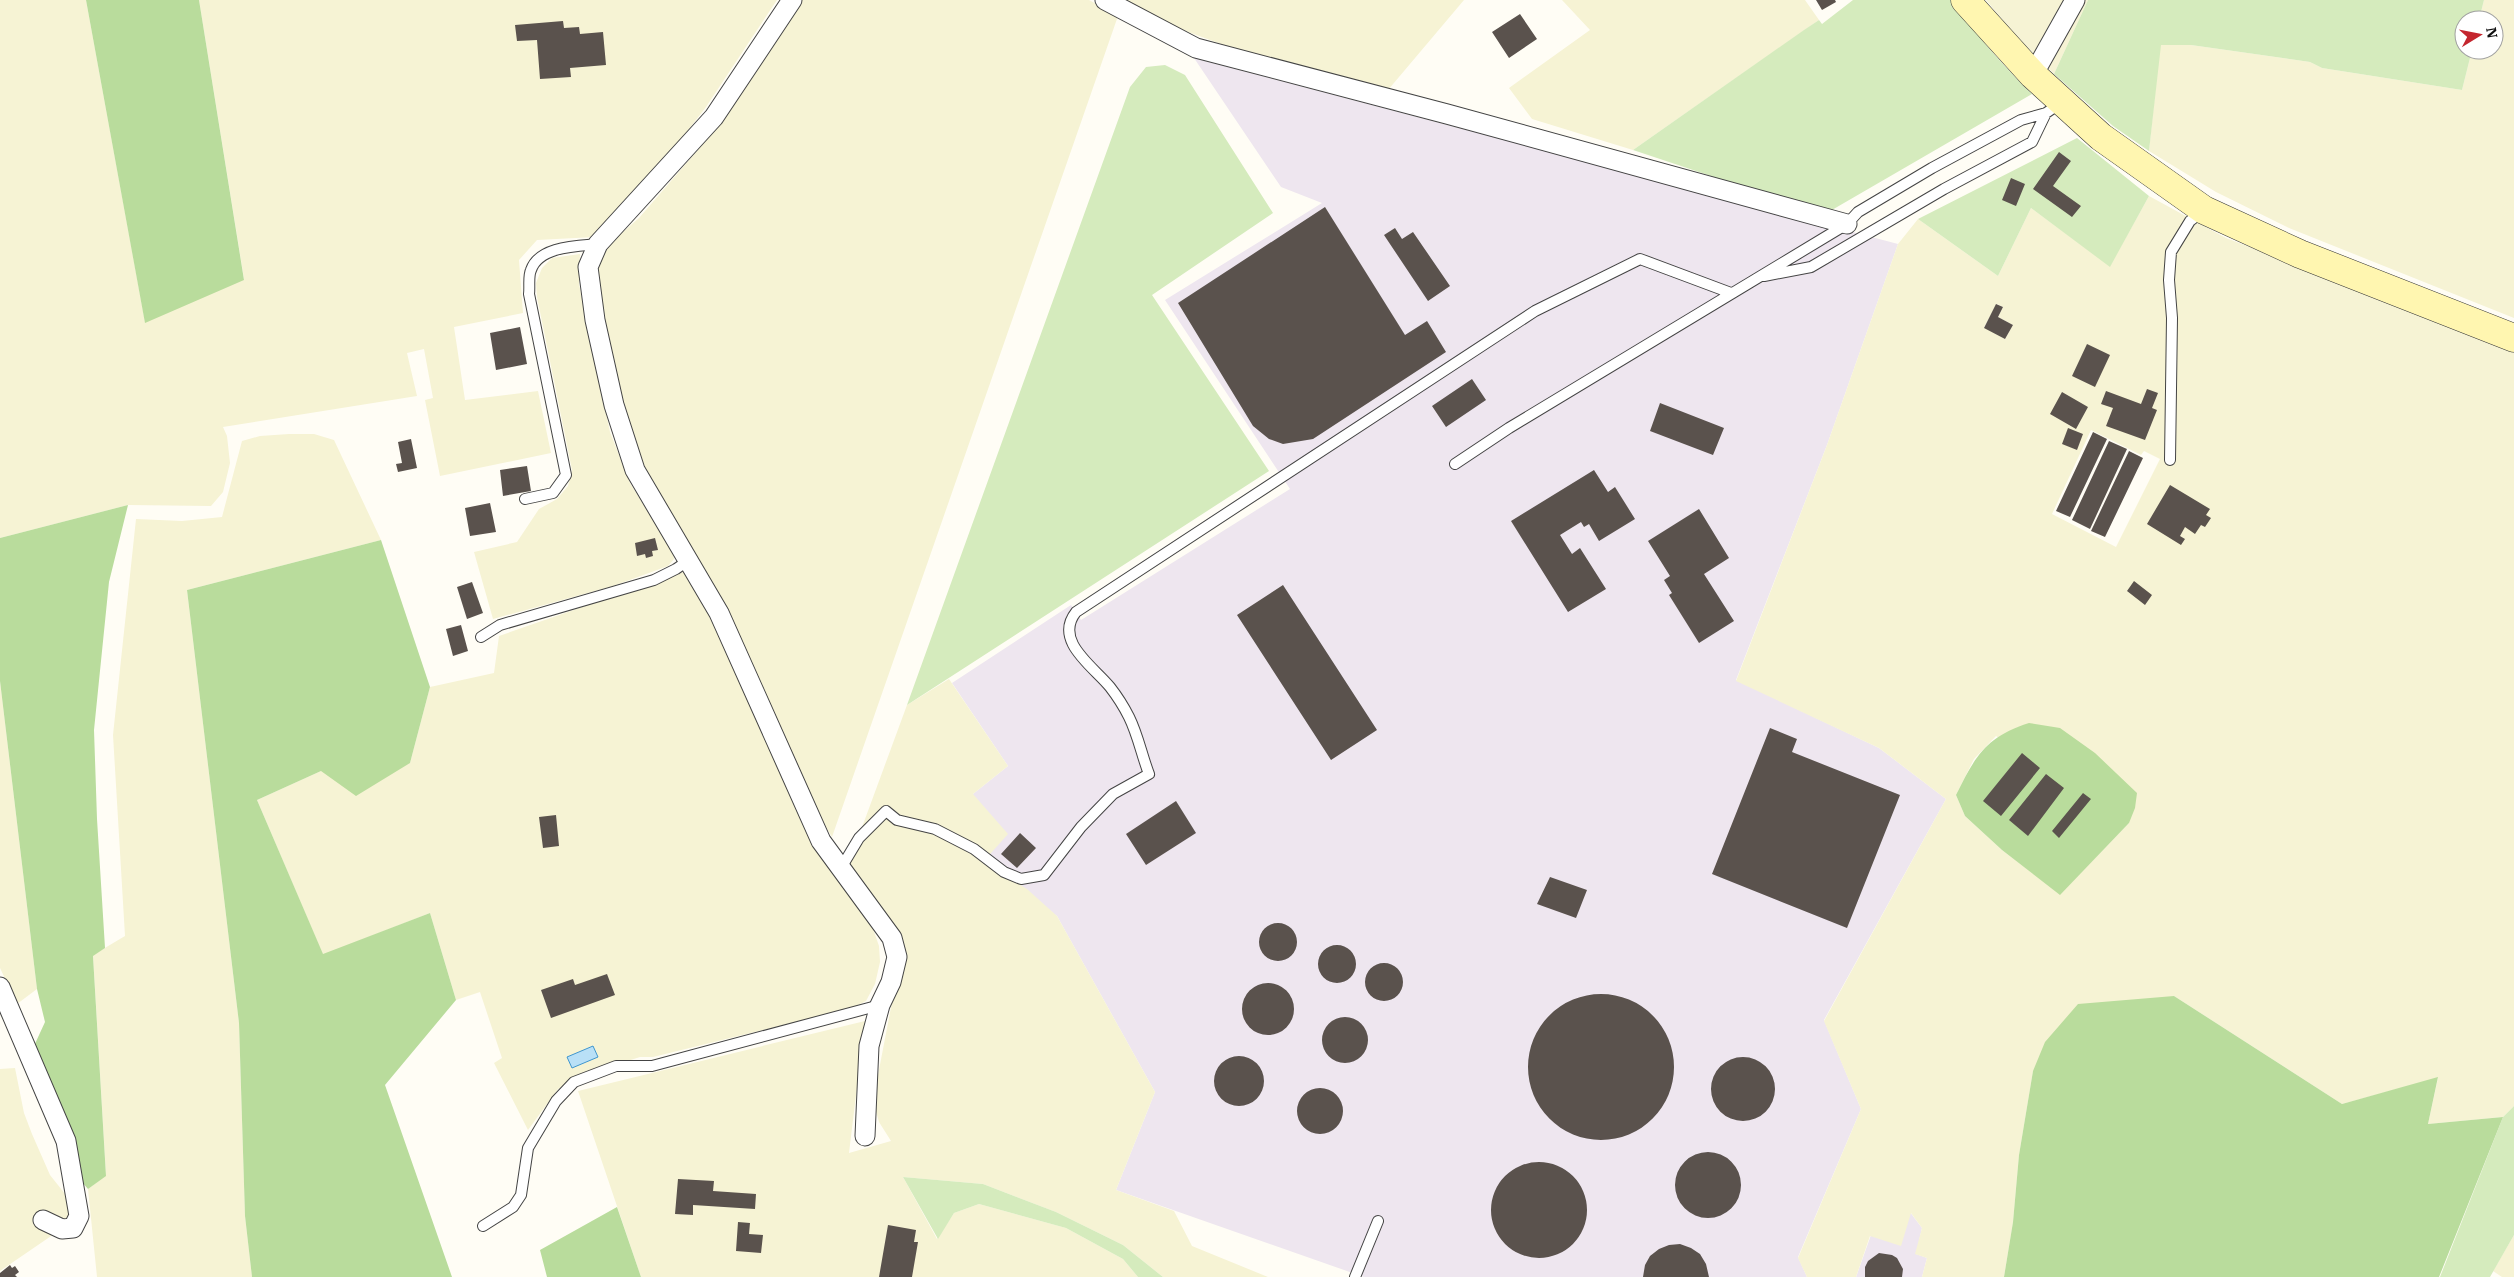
<svg xmlns="http://www.w3.org/2000/svg" width="2514" height="1277" font-family="'IBM Plex Serif',serif">
<style>
.industrial{fill:#eee6ef}
.farmland{fill:#f6f3d4;fill-rule:evenodd}
.green{fill:#d5ebbd}
.forest{fill:#b9dc9c}
.water{fill:#b9e0f7;stroke:#3f96cf}
.building{fill:#5a524d}
.lines{fill:none;stroke-linecap:round;stroke-linejoin:round}
.lane-casing{stroke:#444;stroke-width:12}
.street-casing{stroke:#444;stroke-width:21}
.secondary-casing{stroke:#333;stroke-width:29}
.lane{stroke:#fff;stroke-width:10}
.street{stroke:#fff;stroke-width:19}
.secondary{stroke:#fff6b0;stroke-width:28}
</style>
<rect width="100%" height="100%" fill="#fffdf5"/>
<path class="industrial" d="M 1194,58 L 1898,244 L 1827,445 L 1736,680 L 1879,748 L 1946,799 L 1824,1020 L 1861,1109 L 1798,1257 L 1807,1277 L 1364,1277 L 1116,1190 L 1155,1092 L 1057,916 L 983,861 L 973,794 L 1008,766 L 952,683 L 1071,605 L 1081,620 L 1290,489 L 1165,300 L 1322,203 L 1281,187 Z
M 1910,1212 L 1922,1228 L 1916,1254 L 1927,1258 L 1922,1277 L 1856,1277 L 1871,1235 Z"/>
<path class="farmland" d="M 0,0 L 86,0 L 145,322 L 244,279 L 199,0 L 777,0 L 706,107 L 655,173 L 595,237 L 537,240 L 519,260 L 523,313 L 454,327 L 465,400 L 538,391 L 551,453 L 440,476 L 425,400 L 433,398 L 424,349 L 407,353 L 417,396 L 223,427 L 227,436 L 230,463 L 223,492 L 211,506 L 128,505 L 0,538 Z
M 801,0 L 1089,0 L 1118,16 L 832,837 L 807,795 L 640,462 L 621,405 L 596,276 L 600,258 L 607,246 L 639,218 L 722,122 Z
M 1125,0 L 1464,0 L 1388,90 L 1296,70 L 1210,40 L 1164,23 Z
M 1562,0 L 1805,0 L 1819,20 L 1633,150 L 1532,119 L 1509,88 L 1590,30 Z
M 1986,0 L 2088,0 L 2054,74 L 2015,35 Z
M 2484,0 L 2514,0 L 2514,318 L 2289,228 L 2216,192 L 2149,151 L 2160,45 L 2191,45 L 2310,62 L 2322,68 L 2462,90 L 2472,50 L 2494,50 L 2494,20 L 2479,20 Z
M 2149,196 L 2226,238 L 2440,319 L 2514,350 L 2514,1106 L 2503,1117 L 2428,1124 L 2438,1078 L 2342,1104 L 2174,996 L 2033,1071 L 2019,1155 L 2013,1222 L 2004,1277 L 1922,1277 L 1927,1258 L 1915,1254 L 1922,1228 L 1911,1213 L 1901,1246 L 1870,1236 L 1856,1277 L 1807,1277 L 1798,1258 L 1861,1109 L 1824,1021 L 1946,799 L 1879,748 L 1736,681 L 1827,445 L 1898,244 L 1918,219 L 1998,276 L 2031,208 L 2110,266 ZM 1997,304 L 2003,307 L 1998,317 L 2013,325 L 2005,339 L 1984,327 ZM 2091,430 L 2141,455 L 2144,451 L 2160,459 L 2116,547 L 2052,514 ZM 1996,736 L 2129,823 L 2060,894 L 2002,850 L 1965,816 L 1956,795 L 1974,759 Z
M 580,254 L 579,284 L 610,432 L 630,483 L 673,552 L 674,559 L 668,566 L 613,586 L 493,619 L 474,552 L 517,542 L 539,509 L 557,499 L 568,486 L 572,470 L 537,297 L 536,283 L 542,268 L 552,258 Z
M 289,434 L 314,434 L 334,440 L 381,540 L 187,590 L 239,1023 L 245,1216 L 252,1277 L 97,1277 L 88,1189 L 106,1175 L 93,955 L 125,936 L 113,735 L 136,519 L 182,521 L 222,517 L 242,441 L 260,436 Z
M 689,570 L 742,681 L 785,784 L 811,836 L 871,923 L 879,946 L 880,962 L 875,984 L 866,1001 L 852,1008 L 653,1057 L 640,1057 L 597,1071 L 558,1089 L 528,1130 L 494,1063 L 502,1058 L 480,992 L 456,1000 L 430,913 L 323,955 L 257,800 L 321,771 L 410,763 L 430,687 L 494,673 L 499,636 Z
M 949,679 L 1008,766 L 973,794 L 1008,834 L 983,862 L 1027,889 L 1057,916 L 1155,1092 L 1116,1190 L 1174,1211 L 1192,1246 L 1268,1277 L 1163,1277 L 1123,1245 L 1056,1212 L 983,1184 L 903,1177 L 937,1239 L 954,1213 L 979,1204 L 1066,1228 L 1123,1259 L 1138,1277 L 641,1277 L 578,1091 L 865,1021 L 849,1153 L 891,1141 L 879,1122 L 873,1101 L 903,945 L 847,868 L 907,705 Z
M 0,681 L 37,989 L 17,1004 L 0,968 Z
M 15,1068 L 24,1113 L 32,1134 L 50,1175 L 73,1204 L 76,1214 L 57,1232 L 0,1271 L 0,1069 Z
M 2514,1235 L 2514,1277 L 2502,1277 L 2493,1271 Z"/>
<path class="green" d="M 1853,0 L 1951,0 C 1976,34 2002,65 2032,94 L 1825,214 L 1633,150 L 1804,30 L 1819,20 L 1822,24 Z
M 2088,0 L 2484,0 L 2479,20 L 2464,20 L 2464,50 L 2472,50 L 2462,90 L 2322,68 L 2310,62 L 2191,45 L 2161,45 L 2149,151 L 2113,126 L 2054,74 Z
M 1165,65 L 1185,75 L 1273,213 L 1152,295 L 1269,471 L 907,705 L 1130,87 L 1146,67 Z
M 2077,138 L 2149,196 L 2110,267 L 2031,208 L 1998,276 L 1918,219 Z
M 2514,1106 L 2514,1235 L 2490,1277 L 2440,1277 L 2503,1117 Z
M 903,1177 L 983,1184 L 1056,1212 L 1123,1245 L 1163,1277 L 1138,1277 L 1123,1259 L 1066,1228 L 979,1204 L 954,1213 L 938,1239 Z"/>
<path class="forest" d="M 86,0 L 199,0 L 244,280 L 145,323 Z
M 128,505 L 109,582 L 94,730 L 97,819 L 105,948 L 93,956 L 106,1176 L 88,1189 L 82,1182 L 34,1046 L 45,1022 L 37,989 L 0,681 L 0,538 Z
M 381,540 L 430,687 L 410,763 L 356,796 L 321,771 L 257,800 L 323,954 L 430,913 L 456,1000 L 385,1085 L 452,1277 L 252,1277 L 245,1216 L 239,1023 L 187,590 Z
M 2029,723 L 2060,728 L 2095,753 L 2137,793 L 2135,808 L 2129,823 L 2060,895 L 2002,850 L 1965,816 L 1956,795 C 1975,757 1985,737 2029,723 Z
M 2174,996 L 2342,1104 L 2438,1077 L 2428,1124 L 2503,1117 L 2439,1277 L 2004,1277 L 2013,1222 L 2019,1155 L 2033,1071 L 2045,1042 L 2078,1004 Z
M 617,1207 L 641,1277 L 547,1277 L 540,1250 Z"/>
<path class="water" d="M 593,1046 L 598,1057 L 572,1068 L 567,1057 Z"/>
<path class="building" d="M 1816,0 L 1835,0 L 1836,2 L 1822,10 Z
M 1520,14 L 1537,39 L 1509,58 L 1492,32 Z
M 563,21 L 564,28 L 579,27 L 580,34 L 603,32 L 606,65 L 570,68 L 571,77 L 540,79 L 537,40 L 517,41 L 515,25 Z
M 2059,152 L 2071,161 L 2053,186 L 2081,206 L 2072,217 L 2033,189 Z
M 2011,178 L 2025,184 L 2016,206 L 2002,200 Z
M 1325,207 L 1405,335 L 1427,321 L 1446,352 L 1313,439 L 1283,444 L 1269,439 L 1253,426 L 1178,303 Z
M 1395,228 L 1402,239 L 1413,232 L 1450,286 L 1428,301 L 1384,235 Z
M 1996,304 L 2003,307 L 1998,317 L 2013,325 L 2005,339 L 1984,328 Z
M 520,327 L 527,364 L 496,370 L 490,333 Z
M 2087,344 L 2110,355 L 2095,387 L 2072,376 Z
M 1472,379 L 1486,400 L 1446,427 L 1432,406 Z
M 2147,389 L 2158,393 L 2152,408 L 2157,410 L 2145,440 L 2106,426 L 2113,408 L 2101,404 L 2106,391 L 2141,404 Z
M 2062,392 L 2088,407 L 2076,429 L 2050,414 Z
M 1660,403 L 1724,428 L 1713,455 L 1650,431 Z
M 2068,428 L 2083,434 L 2077,450 L 2062,444 Z
M 2093,432 L 2107,439 L 2070,517 L 2056,511 Z
M 411,439 L 417,468 L 398,472 L 396,464 L 402,463 L 398,442 Z
M 2109,441 L 2127,449 L 2090,529 L 2072,520 Z
M 2129,451 L 2143,458 L 2105,537 L 2091,531 Z
M 527,466 L 531,491 L 503,496 L 500,470 Z
M 1594,470 L 1608,492 L 1615,487 L 1635,519 L 1599,541 L 1589,524 L 1584,527 L 1581,522 L 1560,535 L 1572,554 L 1580,548 L 1606,589 L 1568,612 L 1511,521 Z
M 2170,485 L 2210,509 L 2206,515 L 2211,518 L 2205,527 L 2201,525 L 2195,534 L 2185,527 L 2180,536 L 2185,539 L 2181,545 L 2147,524 Z
M 490,503 L 496,532 L 470,536 L 465,508 Z
M 1699,509 L 1729,558 L 1704,574 L 1734,621 L 1699,643 L 1669,595 L 1672,593 L 1664,580 L 1670,576 L 1648,541 Z
M 655,538 L 658,550 L 652,551 L 653,556 L 646,558 L 645,554 L 637,556 L 635,543 Z
M 2134,581 L 2152,595 L 2145,605 L 2127,591 Z
M 472,582 L 483,613 L 467,619 L 457,587 Z
M 1283,585 L 1377,730 L 1331,760 L 1237,615 Z
M 461,625 L 468,651 L 453,656 L 446,629 Z
M 1770,728 L 1797,739 L 1792,752 L 1900,795 L 1847,928 L 1712,874 Z
M 2022,753 L 2040,768 L 2001,816 L 1983,801 Z
M 2046,774 L 2064,788 L 2028,836 L 2009,820 Z
M 2083,793 L 2091,799 L 2059,838 L 2052,831 Z
M 1176,801 L 1196,833 L 1146,865 L 1126,834 Z
M 556,815 L 559,846 L 543,848 L 539,817 Z
M 1020,833 L 1036,848 L 1017,868 L 1001,854 Z
M 1550,877 L 1587,890 L 1576,918 L 1537,904 Z
M1259 942a19 19 0 1 1 38 0a19 19 0 1 1-38 0Z
M1318 964a19 19 0 1 1 38 0a19 19 0 1 1-38 0Z
M1365 982a19 19 0 1 1 38 0a19 19 0 1 1-38 0Z
M 607,974 L 615,995 L 551,1018 L 541,990 L 573,979 L 575,985 Z
M1242 1009a26 26 0 1 1 52 0a26 26 0 1 1-52 0Z
M1528 1067a73 73 0 1 1 146 0a73 73 0 1 1-146 0Z
M1322 1040a23 23 0 1 1 46 0a23 23 0 1 1-46 0Z
M1214 1081a25 25 0 1 1 50 0a25 25 0 1 1-50 0Z
M1711 1089a32 32 0 1 1 64 0a32 32 0 1 1-64 0Z
M1297 1111a23 23 0 1 1 46 0a23 23 0 1 1-46 0Z
M1675 1185a33 33 0 1 1 66 0a33 33 0 1 1-66 0Z
M1491 1210a48 48 0 1 1 96 0a48 48 0 1 1-96 0Z
M 678,1179 L 714,1181 L 713,1191 L 756,1194 L 755,1209 L 693,1205 L 693,1215 L 675,1214 Z
M 738,1222 L 750,1223 L 749,1234 L 763,1235 L 761,1253 L 736,1251 Z
M 888,1225 L 916,1230 L 914,1242 L 918,1242 L 912,1277 L 879,1277 Z
M 1680,1244 L 1691,1248 L 1700,1254 L 1706,1264 L 1709,1277 L 1643,1277 L 1645,1265 L 1650,1256 L 1659,1249 L 1669,1245 Z
M 1879,1253 L 1892,1255 L 1897,1258 L 1903,1269 L 1902,1277 L 1865,1277 L 1865,1267 L 1868,1261 Z
M 10,1265 L 12,1268 L 15,1266 L 19,1272 L 15,1275 L 17,1277 L 0,1277 L 0,1273 Z"/>
<g class="lines">
<defs>
<path id="lane" d="M 1764,276 L 1811,267 L 1944,189 L 2032,142 L 2046,113
M 2170,460 L 2172,318 L 2169,280 L 2171,252 L 2190,221 L 2203,211
M 1455,464 L 1509,428 L 1847,224 L 1858,212 L 1932,168 L 2021,120 L 2046,113 L 2062,102
M 525,499 L 553,493 L 566,475 L 529,294 C 530,287 528,276 531,270 C 539,246 578,246 598,244
M 481,637 L 500,625 L 654,580 L 676,569 L 689,560
M 841,868 L 859,838 L 886,811 L 897,820 L 935,829 L 974,849 L 1004,872 L 1021,879 L 1044,875 L 1081,827 L 1113,794 L 1149,774 C 1142,756 1138,735 1129,717 C 1124,707 1117,696 1110,687 C 1094,667 1053,641 1076,612 L 1535,311 L 1640,259 L 1731,293
M 483,1226 L 513,1207 L 521,1195 L 528,1148 L 556,1101 L 574,1082 L 616,1066 L 652,1066 L 880,1005
M 1355,1277 L 1378,1221"/>
<path id="street" d="M 792,0 L 714,117 L 598,244 L 588,267 L 595,320 L 614,405 L 635,470 L 719,613 L 821,841 L 892,938 L 897,957 L 891,982 L 880,1005 L 869,1046 L 865,1136
M 1105,0 L 1196,48 L 1447,114 L 1847,224
M 2033,75 L 2075,0
M 0,987 L 66,1141 L 79,1216 L 73,1228 L 62,1229 L 43,1220"/>
<path id="secondary" d="M 1965,0 L 2033,75 L 2101,137 L 2204,210 L 2300,254 L 2514,338"/>
</defs>
<use href="#lane" class="lane-casing"/>
<use href="#street" class="street-casing"/>
<use href="#secondary" class="secondary-casing"/>
<use href="#lane" class="lane"/>
<use href="#street" class="street"/>
<use href="#secondary" class="secondary"/>
</g>
<g transform="translate(2479 35) rotate(80)"><circle r="24" fill="#ffffff" stroke="#a0a0a0"/>
<path d="M0-4L9 19L0 12L-9 19Z" fill="#c4262e"/>
<text y="-8" font-size="14" font-weight="bold" text-anchor="middle" fill="#111111">N</text>
</g>
</svg>
